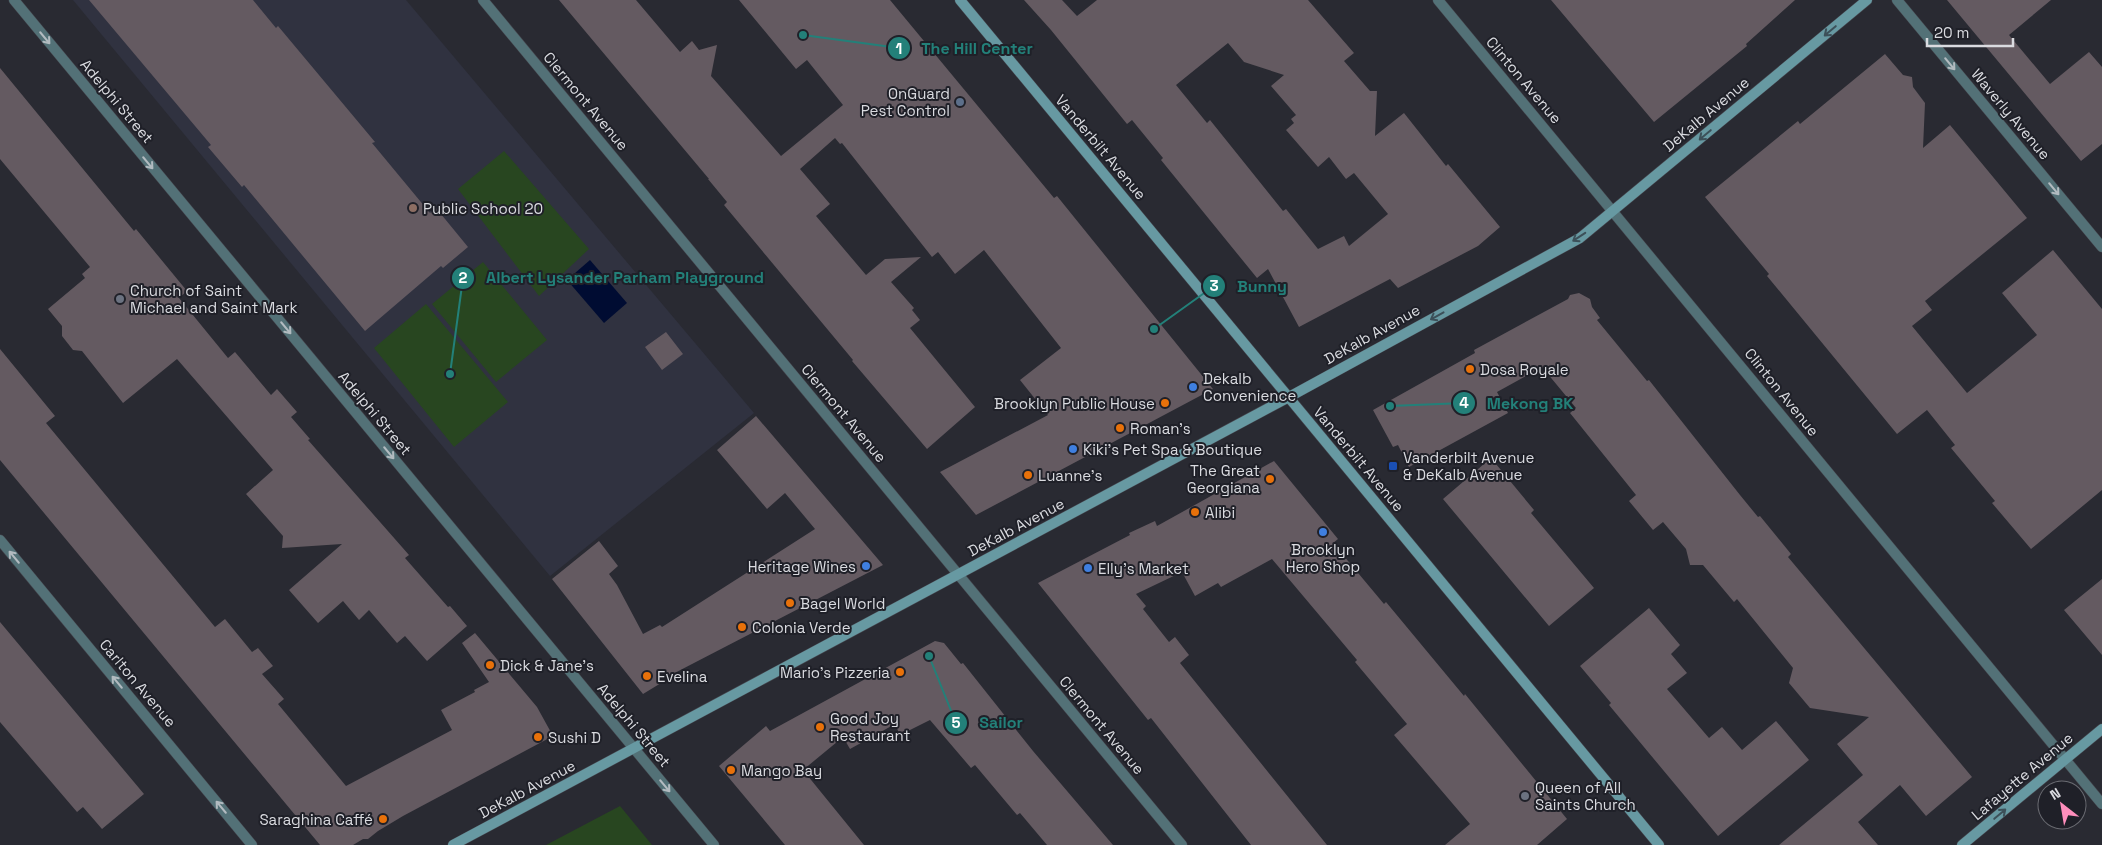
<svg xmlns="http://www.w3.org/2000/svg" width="2102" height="845" font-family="'Space Grotesk',sans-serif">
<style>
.built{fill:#303240}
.green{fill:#284620}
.water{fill:#000c32}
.building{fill:#645a61;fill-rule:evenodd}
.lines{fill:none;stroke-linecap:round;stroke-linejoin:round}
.minor-casing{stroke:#45464e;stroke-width:11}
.secondary-casing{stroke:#45464e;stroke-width:11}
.minor{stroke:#537177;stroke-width:10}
.secondary{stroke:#6799a2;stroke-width:10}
.oneway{stroke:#3c5059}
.oneway2{stroke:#b2bbc0}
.service-dot{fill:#5c6f8a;stroke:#1f2028;stroke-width:2}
.education-dot{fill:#8d6e63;stroke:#1f2028;stroke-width:2}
.worship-dot{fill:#6b7280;stroke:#1f2028;stroke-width:2}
.food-dot{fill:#e8710a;stroke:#1f2028;stroke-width:2}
.shop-dot{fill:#3f7fe0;stroke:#1f2028;stroke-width:2}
.transit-dot{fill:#1a4fb4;stroke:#1f2028;stroke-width:2}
.labels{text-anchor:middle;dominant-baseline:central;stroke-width:4;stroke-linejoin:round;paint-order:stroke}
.street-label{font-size:15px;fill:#dadbe0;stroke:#1f2028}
.poi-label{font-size:15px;fill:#dadbe0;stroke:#1f2028;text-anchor:start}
.leader{fill:none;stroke:#238079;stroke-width:2}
.callout-dot{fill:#238079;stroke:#1f2028;stroke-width:2}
.mark-label{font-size:15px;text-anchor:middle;font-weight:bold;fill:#fff}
.callout-label{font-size:16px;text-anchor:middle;font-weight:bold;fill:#238079;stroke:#1f2028;stroke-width:4;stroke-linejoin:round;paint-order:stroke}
</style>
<rect width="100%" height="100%" fill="#292a32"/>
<path class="built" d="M 73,0 L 406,0 L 754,413 L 550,576 Z"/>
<path class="green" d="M 504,151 L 589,249 L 539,296 L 458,189 Z
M 483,262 L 547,340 L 496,382 L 432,304 Z
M 426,304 L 508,402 L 454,447 L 374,348 Z
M 620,806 L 652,845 L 546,845 Z"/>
<path class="water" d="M 590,260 L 627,303 L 604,323 L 567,280 Z"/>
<path class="building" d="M 89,0 L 253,0 L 276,28 L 278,26 L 375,142 L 372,143 L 430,213 L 436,208 L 468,247 L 443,268 L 441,266 L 365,331 L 244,185 L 242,187 L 208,147 L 211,145 Z
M 559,0 L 636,0 L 680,52 L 692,41 L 699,50 L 717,45 L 711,76 L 781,156 L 843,105 L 807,60 L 796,69 L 739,0 L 890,0 L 1054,198 L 1057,196 L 1213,389 L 976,515 L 940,472 L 1048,415 L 1020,380 L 1061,348 L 984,250 L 955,274 L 938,252 L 932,257 L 842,143 L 840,144 L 835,138 L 800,169 L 830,204 L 816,216 L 866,275 L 885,259 L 921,257 L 891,282 L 914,308 L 912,310 L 920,320 L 910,328 L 975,407 L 927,449 L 852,361 L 853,360 L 724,205 L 727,202 L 708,179 L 709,179 Z
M 1024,0 L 1062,0 L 1077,16 L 1097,0 L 1308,0 L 1354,53 L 1344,61 L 1370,91 L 1377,91 L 1375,136 L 1404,113 L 1446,166 L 1448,164 L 1500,227 L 1478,246 L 1398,288 L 1390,279 L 1299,327 L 1268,269 L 1257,278 L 1161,160 L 1163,158 L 1132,120 L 1127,124 L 1051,30 ZM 1228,43 L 1244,62 L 1284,75 L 1271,86 L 1296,115 L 1291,119 L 1294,123 L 1286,130 L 1318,167 L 1329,157 L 1346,179 L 1354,173 L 1388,214 L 1349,246 L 1344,236 L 1318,249 L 1286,209 L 1283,211 L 1210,120 L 1207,123 L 1176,85 Z
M 1551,0 L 1795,0 L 1746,44 L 1747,46 L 1654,122 Z
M 1947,0 L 2051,0 L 2009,35 L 2050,84 L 2089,52 L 2102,67 L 2102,144 L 2081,161 Z
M 1885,54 L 1903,75 L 1912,77 L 1913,87 L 1925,103 L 1923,148 L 1950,125 L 2027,218 L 1925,301 L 1932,310 L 1912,326 L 1967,393 L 2037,335 L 2002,293 L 2053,250 L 2102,309 L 2102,490 L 2031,549 L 1992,503 L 1995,501 L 1951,448 L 1955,445 L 1927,410 L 1897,434 L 1767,276 L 1769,274 L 1705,197 L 1798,121 L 1800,124 Z
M 0,68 L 134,231 L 136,229 L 187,291 L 179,298 L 228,358 L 235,352 L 271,395 L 277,389 L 297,412 L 291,417 L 310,439 L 308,440 L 409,555 L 405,558 L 448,607 L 450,606 L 467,626 L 427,661 L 405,636 L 397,643 L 369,610 L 359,620 L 343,601 L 318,623 L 289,590 L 342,544 L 282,548 L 283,536 L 246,494 L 273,470 L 177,359 L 123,403 L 82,351 L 73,350 L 62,336 L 62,326 L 48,309 L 85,278 L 82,274 L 90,267 L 0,159 Z
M 1579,293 L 1590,299 L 1592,307 L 1600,318 L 1597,320 L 1647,381 L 1649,380 L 1740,495 L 1758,517 L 1760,516 L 1791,554 L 1788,557 L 1972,777 L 1926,816 L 1900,785 L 1858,822 L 1878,845 L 1779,845 L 1863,775 L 1837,744 L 1869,717 L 1810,708 L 1789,683 L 1793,668 L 1737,599 L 1734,602 L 1703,565 L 1690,565 L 1686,549 L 1663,522 L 1653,530 L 1629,501 L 1636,495 L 1570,413 L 1576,408 L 1542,367 L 1497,392 L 1508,413 L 1409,467 L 1398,445 L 1393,447 L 1373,410 L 1475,353 L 1474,350 L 1568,299 L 1570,295 Z
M 666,332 L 683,354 L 662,370 L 645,347 Z
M 0,349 L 55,416 L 46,423 L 215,627 L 225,619 L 252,652 L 258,648 L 273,666 L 262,674 L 284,699 L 278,704 L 346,786 L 452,730 L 441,710 L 475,692 L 474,690 L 489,682 L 462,643 L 475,633 L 537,707 L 553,736 L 403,816 L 378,831 L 368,839 L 363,839 L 353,845 L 320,845 L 0,460 Z
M 756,416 L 883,565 L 665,678 L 666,680 L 643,694 L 552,579 L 599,541 L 618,566 L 609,574 L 617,585 L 643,634 L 660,625 L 662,627 L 815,529 L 785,493 L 767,509 L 717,450 Z
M 1491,458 L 1534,510 L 1531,513 L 1594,588 L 1549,626 L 1443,499 Z
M 1274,461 L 1338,539 L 1333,543 L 1384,604 L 1386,602 L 1464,696 L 1465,694 L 1567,819 L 1537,845 L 1445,845 L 1470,824 L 1394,735 L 1407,724 L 1355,662 L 1357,660 L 1272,559 L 1221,587 L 1218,583 L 1195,596 L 1182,572 L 1136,594 L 1146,606 L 1143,609 L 1169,642 L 1175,637 L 1189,655 L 1180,663 L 1327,845 L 1251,845 L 1151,718 L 1148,720 L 1038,583 L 1130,535 L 1129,533 L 1155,521 L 1157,526 Z
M 2102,579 L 2102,655 L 2064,610 Z
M 1649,608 L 1680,645 L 1671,654 L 1687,673 L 1667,689 L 1709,738 L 1722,727 L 1742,750 L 1776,721 L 1809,760 L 1718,836 L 1609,705 L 1611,703 L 1580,666 Z
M 0,622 L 144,794 L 102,829 L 83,807 L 77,812 L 0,722 Z
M 935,641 L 944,643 L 961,664 L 963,663 L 1033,751 L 1113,845 L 1047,845 L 1020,813 L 1017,815 L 975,765 L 971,768 L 930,720 L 900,735 L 895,724 L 850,749 L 843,737 L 803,770 L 864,845 L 785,845 L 719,766 L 766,726 L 770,731 Z"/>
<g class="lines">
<defs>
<path id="minor" d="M 14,0 L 714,845
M 483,0 L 1182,845
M 1438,0 L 2102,804
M 1897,0 L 2102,247
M 0,540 L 252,845"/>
<path id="secondary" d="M 960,0 L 1659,845
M 453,845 L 1289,397 L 1580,238 L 1867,0
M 1962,845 L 2102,729"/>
</defs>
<use href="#minor" class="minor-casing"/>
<use href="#secondary" class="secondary-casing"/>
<use href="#minor" class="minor"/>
<use href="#secondary" class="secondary"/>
</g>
<defs><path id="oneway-shaft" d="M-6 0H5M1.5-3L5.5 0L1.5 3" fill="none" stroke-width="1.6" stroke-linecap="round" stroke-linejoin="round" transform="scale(1.25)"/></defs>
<g class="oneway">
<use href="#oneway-shaft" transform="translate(1830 31) rotate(140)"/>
<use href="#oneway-shaft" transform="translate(1705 135) rotate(140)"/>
<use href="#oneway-shaft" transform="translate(1579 237) rotate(147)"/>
<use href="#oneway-shaft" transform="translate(1437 316) rotate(151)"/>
<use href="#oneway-shaft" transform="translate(2000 814) rotate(-40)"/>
</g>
<g class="oneway2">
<use href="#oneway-shaft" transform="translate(45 38) rotate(50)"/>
<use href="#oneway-shaft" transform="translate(1950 64) rotate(50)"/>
<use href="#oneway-shaft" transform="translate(148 163) rotate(50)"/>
<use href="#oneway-shaft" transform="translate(2054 189) rotate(50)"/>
<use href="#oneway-shaft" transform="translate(286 328) rotate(50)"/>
<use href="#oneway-shaft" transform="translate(389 453) rotate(50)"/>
<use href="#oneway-shaft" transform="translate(14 557) rotate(-130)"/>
<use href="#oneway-shaft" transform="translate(117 682) rotate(-130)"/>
<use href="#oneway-shaft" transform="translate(665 786) rotate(50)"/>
<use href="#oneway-shaft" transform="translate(221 807) rotate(-130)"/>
</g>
<circle class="service-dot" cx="960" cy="102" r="5"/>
<circle class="education-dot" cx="413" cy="208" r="5"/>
<g class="worship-dot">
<circle cx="120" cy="299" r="5"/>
<circle cx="1525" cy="796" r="5"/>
</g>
<g class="food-dot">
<circle cx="1470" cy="369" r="5"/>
<circle cx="1165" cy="403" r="5"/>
<circle cx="1120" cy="428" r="5"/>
<circle cx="1028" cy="475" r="5"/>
<circle cx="1270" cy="479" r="5"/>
<circle cx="1195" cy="512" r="5"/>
<circle cx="790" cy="603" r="5"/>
<circle cx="742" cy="627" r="5"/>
<circle cx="490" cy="665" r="5"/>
<circle cx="900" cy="672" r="5"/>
<circle cx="647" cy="676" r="5"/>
<circle cx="820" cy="727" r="5"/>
<circle cx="538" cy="737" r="5"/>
<circle cx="731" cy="770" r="5"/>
<circle cx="383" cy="819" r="5"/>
</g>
<g class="shop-dot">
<circle cx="1193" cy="387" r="5"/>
<circle cx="1073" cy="449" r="5"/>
<circle cx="1323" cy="532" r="5"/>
<circle cx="866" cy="566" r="5"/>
<circle cx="1088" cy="568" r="5"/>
</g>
<rect class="transit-dot" x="1388" y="461" width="10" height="10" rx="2.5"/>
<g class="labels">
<g class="street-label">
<text transform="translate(1524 80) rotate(50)">Clinton Avenue</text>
<text transform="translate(117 101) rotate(50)">Adelphi Street</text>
<text transform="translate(586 101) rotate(50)">Clermont Avenue</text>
<text transform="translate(1706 114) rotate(-40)">DeKalb Avenue</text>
<text transform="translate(2011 114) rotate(50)">Waverly Avenue</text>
<text transform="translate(1101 147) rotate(50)">Vanderbilt Avenue</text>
<text transform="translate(1372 334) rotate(-29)">DeKalb Avenue</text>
<text transform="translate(1782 392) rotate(51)">Clinton Avenue</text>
<text transform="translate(375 413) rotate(50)">Adelphi Street</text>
<text transform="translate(844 413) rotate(50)">Clermont Avenue</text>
<text transform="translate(1359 459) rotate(50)">Vanderbilt Avenue</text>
<text transform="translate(1016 527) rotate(-28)">DeKalb Avenue</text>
<text transform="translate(138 683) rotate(50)">Carlton Avenue</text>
<text transform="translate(634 725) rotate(50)">Adelphi Street</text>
<text transform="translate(1102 725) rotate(50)">Clermont Avenue</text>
<text transform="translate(2022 776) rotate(-40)">Lafayette Avenue</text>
<text transform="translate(527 789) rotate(-28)">DeKalb Avenue</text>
</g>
<g class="poi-label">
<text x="950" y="93" text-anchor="end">OnGuard<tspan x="950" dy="17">Pest Control</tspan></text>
<text x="423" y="208">Public School 20</text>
<text x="130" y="290">Church of Saint<tspan x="130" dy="17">Michael and Saint Mark</tspan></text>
<text x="1480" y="369">Dosa Royale</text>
<text x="1203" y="378">Dekalb<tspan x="1203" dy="17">Convenience</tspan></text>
<text x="1155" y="403" text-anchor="end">Brooklyn Public House</text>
<text x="1130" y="428">Roman's</text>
<text x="1083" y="449">Kiki's Pet Spa &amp; Boutique</text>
<text x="1403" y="457">Vanderbilt Avenue<tspan x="1403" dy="17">&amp; DeKalb Avenue</tspan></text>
<text x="1260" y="470" text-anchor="end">The Great<tspan x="1260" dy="17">Georgiana</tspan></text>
<text x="1038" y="475">Luanne's</text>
<text x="1205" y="512">Alibi</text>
<text x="1323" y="549" text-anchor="middle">Brooklyn<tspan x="1323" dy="17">Hero Shop</tspan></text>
<text x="856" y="566" text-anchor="end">Heritage Wines</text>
<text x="1098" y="568">Elly's Market</text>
<text x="800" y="603">Bagel World</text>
<text x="752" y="627">Colonia Verde</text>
<text x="500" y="665">Dick &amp; Jane's</text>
<text x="890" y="672" text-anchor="end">Mario's Pizzeria</text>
<text x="657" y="676">Evelina</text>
<text x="830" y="718">Good Joy<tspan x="830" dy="17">Restaurant</tspan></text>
<text x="548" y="737">Sushi D</text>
<text x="741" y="770">Mango Bay</text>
<text x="1535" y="787">Queen of All<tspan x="1535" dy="17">Saints Church</tspan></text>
<text x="373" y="819" text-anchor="end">Saraghina Caffé</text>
</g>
</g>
<path class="leader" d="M803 35L899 48M450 374L463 278M1154 329L1214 286M1390 406L1464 403M929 656L956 723"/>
<g class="callout-dot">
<circle cx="803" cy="35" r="5"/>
<circle cx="450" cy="374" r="5"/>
<circle cx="1154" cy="329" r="5"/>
<circle cx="1390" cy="406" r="5"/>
<circle cx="929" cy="656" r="5"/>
<circle cx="899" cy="48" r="12"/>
<circle cx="463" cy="278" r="12"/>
<circle cx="1214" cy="286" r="12"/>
<circle cx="1464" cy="403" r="12"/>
<circle cx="956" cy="723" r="12"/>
</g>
<g class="mark-label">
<text x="899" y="54">1</text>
<text x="463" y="283">2</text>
<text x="1214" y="291">3</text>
<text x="1464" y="408">4</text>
<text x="956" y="728">5</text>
</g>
<g class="callout-label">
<text x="977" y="54">The Hill Center</text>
<text x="625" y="283">Albert Lysander Parham Playground</text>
<text x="1262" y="292">Bunny</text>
<text x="1530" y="409">Mekong BK</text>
<text x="1001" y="728">Sailor</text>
</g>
<g transform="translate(2062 805) rotate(329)"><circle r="24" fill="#1f2028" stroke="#6a6b72"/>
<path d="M0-4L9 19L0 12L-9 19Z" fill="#fe8ebc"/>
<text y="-8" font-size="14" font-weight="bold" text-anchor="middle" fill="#dadbe0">N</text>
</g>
<path d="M1927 38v8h86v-8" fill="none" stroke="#dadbe0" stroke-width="2.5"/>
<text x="1934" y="38" font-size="15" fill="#dadbe0" stroke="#1f2028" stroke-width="4" paint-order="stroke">20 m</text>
</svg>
